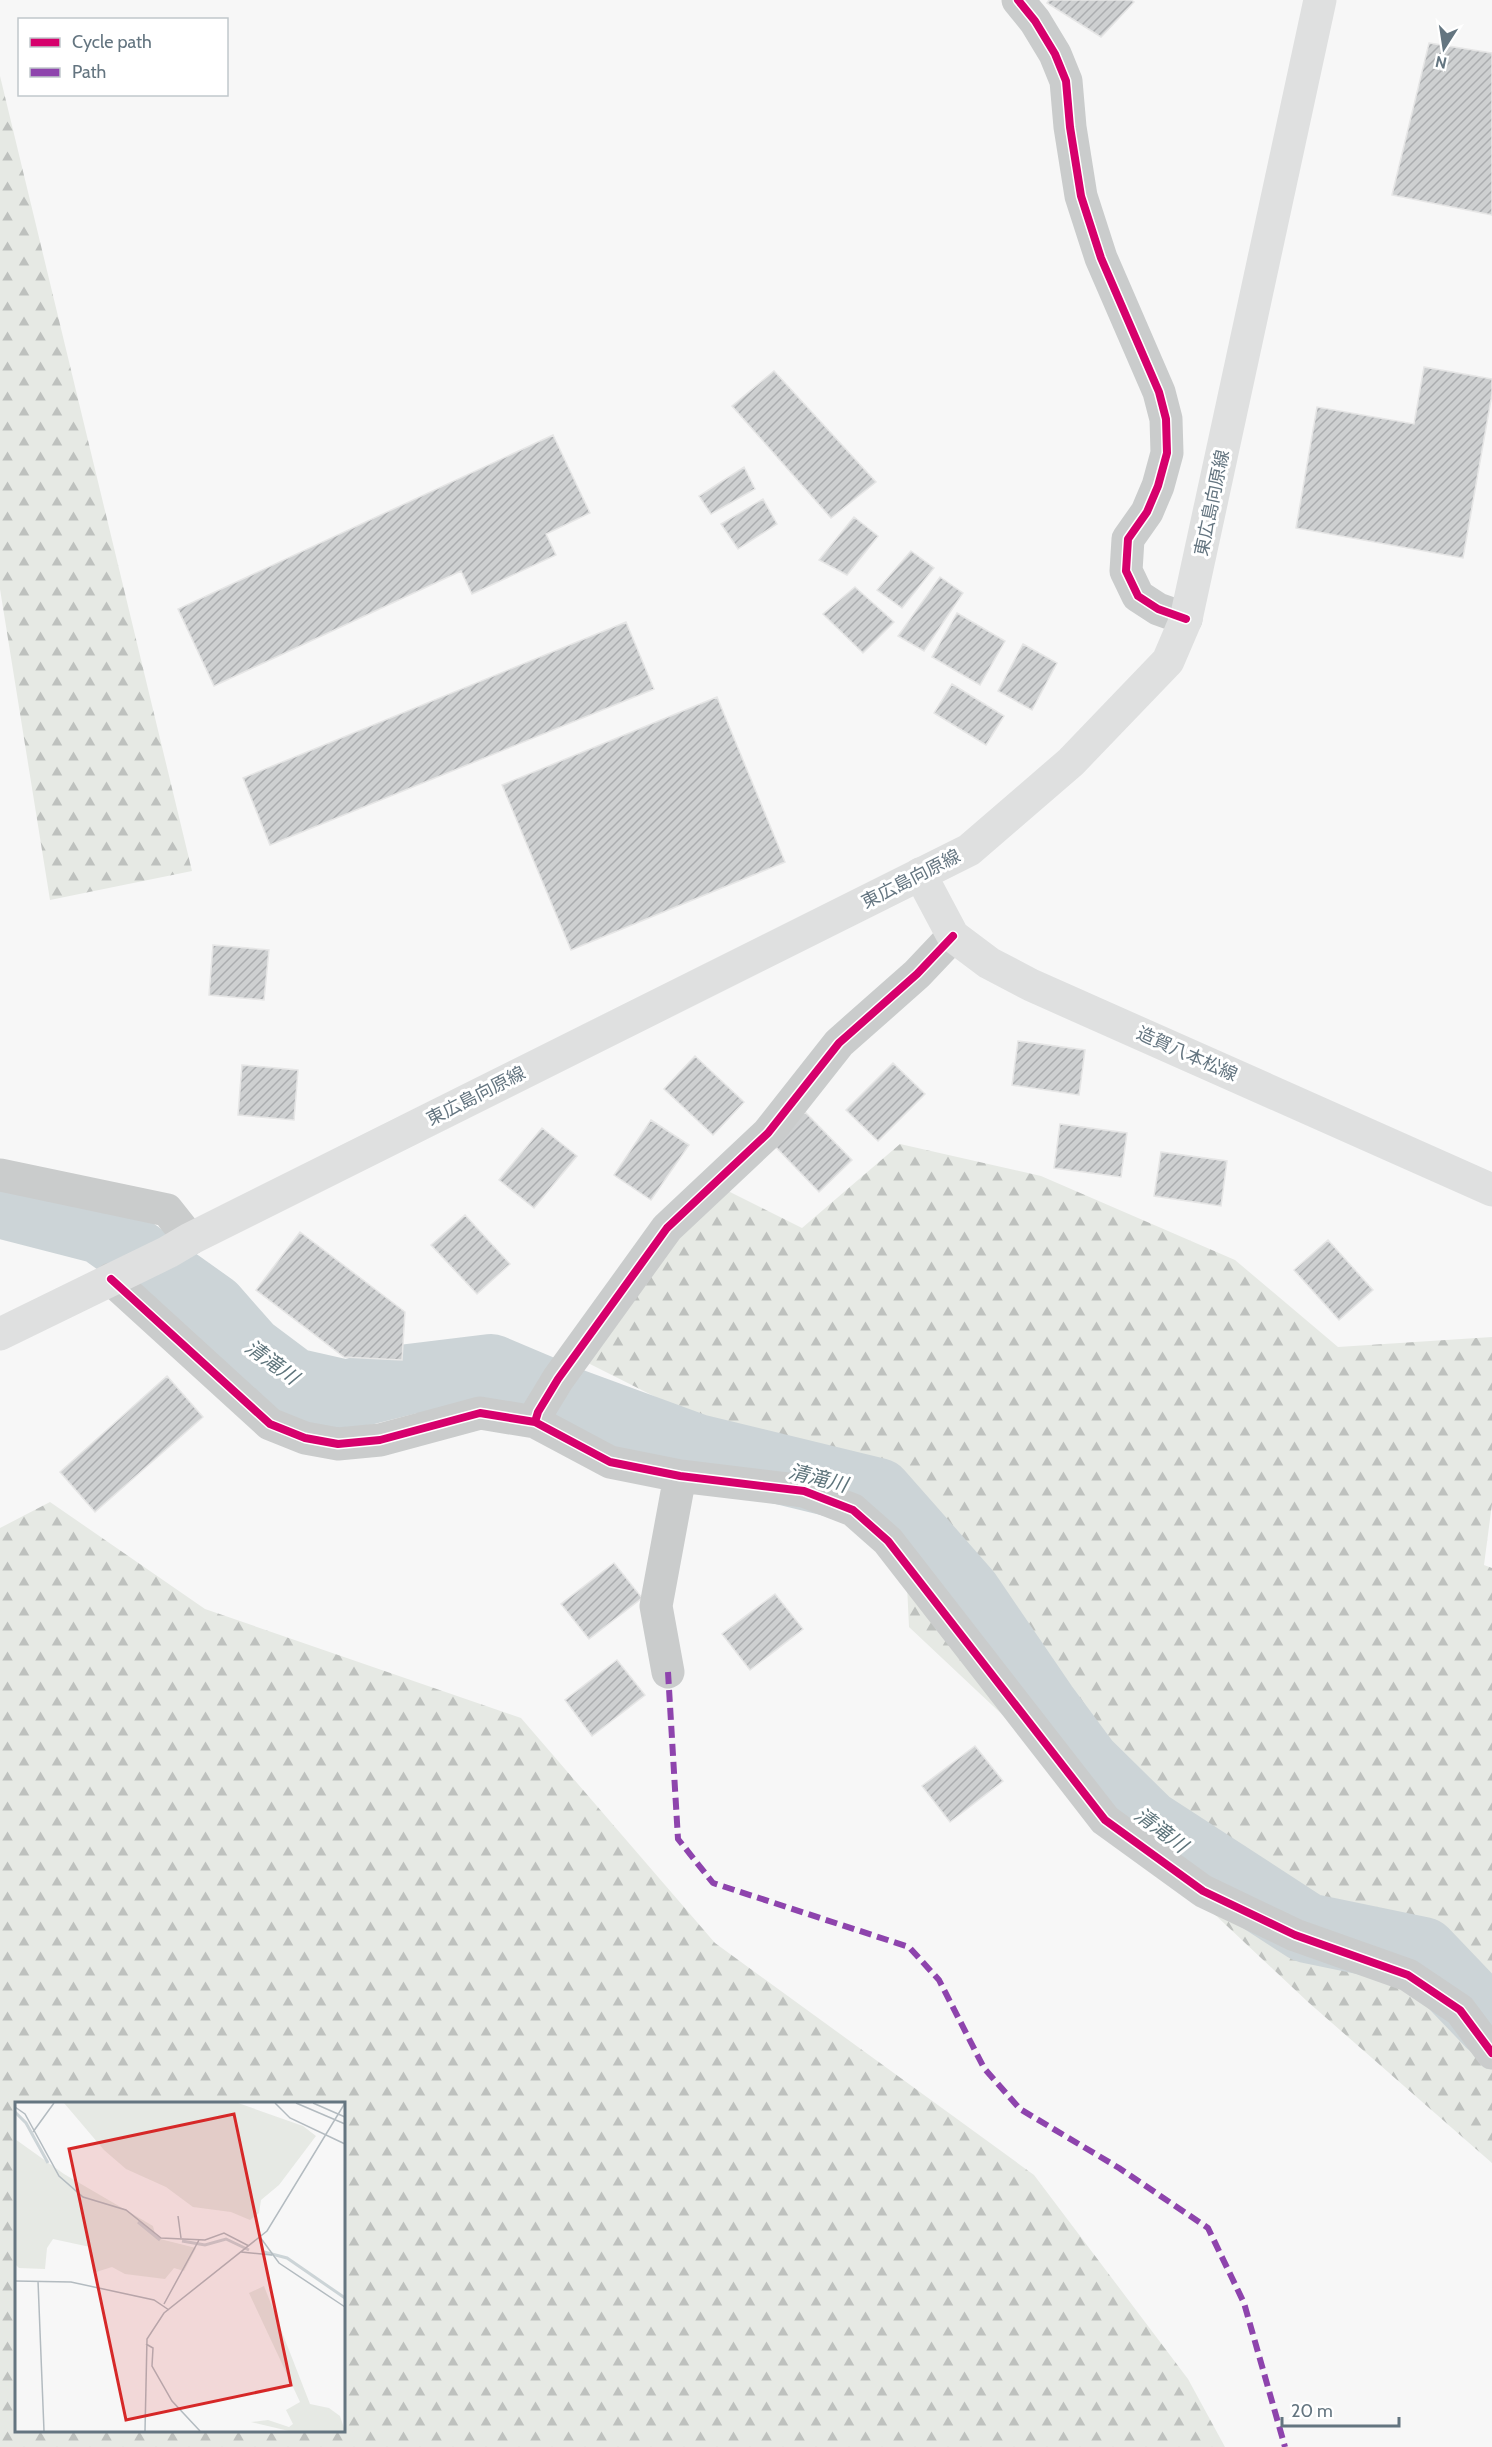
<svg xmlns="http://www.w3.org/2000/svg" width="1492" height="2447" font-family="Cabin,'Noto Sans JP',sans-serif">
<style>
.forest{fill:url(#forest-firs);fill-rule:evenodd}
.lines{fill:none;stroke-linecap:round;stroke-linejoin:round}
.river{stroke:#ccd4d7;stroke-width:70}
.building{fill:url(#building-hatch);stroke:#e6e6e6;stroke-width:1.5}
.street{stroke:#cacccc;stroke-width:33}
.secondary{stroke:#dfe0e0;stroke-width:33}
.primary{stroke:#dfe0e0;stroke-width:33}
.quiet{stroke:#8e44ad;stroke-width:6;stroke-dasharray:12 6;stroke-linecap:butt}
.cycleway-casing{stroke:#fff;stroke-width:11}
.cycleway{stroke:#d6006c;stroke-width:8}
.labels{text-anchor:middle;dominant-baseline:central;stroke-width:6;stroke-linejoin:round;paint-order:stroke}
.street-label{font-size:18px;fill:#647580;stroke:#fff}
.water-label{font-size:20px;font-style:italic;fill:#5e747b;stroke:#fff}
.inset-river{fill:none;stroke:#ccd4d7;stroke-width:3}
.inset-road{fill:none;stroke:#b3bbc0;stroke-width:1.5}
.view{fill:#d62828;fill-opacity:0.15;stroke:#d62828;stroke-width:3}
.inset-edge{fill:none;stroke:#647580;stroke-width:3}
</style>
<defs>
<pattern id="forest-firs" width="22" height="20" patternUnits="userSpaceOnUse" patternTransform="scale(1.5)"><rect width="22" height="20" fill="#e6e9e4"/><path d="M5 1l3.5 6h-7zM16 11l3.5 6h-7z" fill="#bec1be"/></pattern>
<pattern id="building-hatch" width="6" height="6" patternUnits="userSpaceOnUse" patternTransform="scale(1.5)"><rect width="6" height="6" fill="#ced0d1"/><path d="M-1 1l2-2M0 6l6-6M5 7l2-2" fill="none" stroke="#abadaf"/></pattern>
</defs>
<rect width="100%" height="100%" fill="#f7f7f7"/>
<path class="forest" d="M 0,76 L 192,871 L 50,900 L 0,589 Z
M 900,1144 L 1041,1176 L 1235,1260 L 1338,1347 L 1492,1337 L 1492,1504 L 1484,1565 L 1492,1568 L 1492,2163 L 1308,2002 L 909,1627 L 904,1522 L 574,1356 L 714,1184 L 802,1228 Z
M 50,1502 L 205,1609 L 521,1718 L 715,1943 L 1034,2175 L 1188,2379 L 1225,2447 L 0,2447 L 0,1528 ZM 16,2104 L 344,2104 L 344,2430 L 16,2430 Z"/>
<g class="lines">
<path class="river" d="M 0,1203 L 101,1229 L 212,1308 L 249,1350 L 293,1383 L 346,1395 L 409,1379 L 491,1369 L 569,1402 L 697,1449 L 878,1493 L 966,1593 L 1043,1706 L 1086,1764 L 1147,1824 L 1307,1928 L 1423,1952 L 1492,2024"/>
</g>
<path class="building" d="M 1049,0 L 1131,0 L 1134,2 L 1101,37 L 1047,3 Z
M 1429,43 L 1492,53 L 1492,215 L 1392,195 Z
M 1424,367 L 1492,379 L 1492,394 L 1463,558 L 1296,528 L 1317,407 L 1414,424 Z
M 774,371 L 876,482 L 831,518 L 732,406 Z
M 553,435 L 590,513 L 546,534 L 556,555 L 472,594 L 461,571 L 214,686 L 178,609 Z
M 744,467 L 755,489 L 711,514 L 699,496 Z
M 763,499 L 777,524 L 738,549 L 721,524 Z
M 854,517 L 878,536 L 847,575 L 819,560 Z
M 911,551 L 934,568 L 902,608 L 877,590 Z
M 940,577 L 963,593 L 924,651 L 898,636 Z
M 855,587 L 894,622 L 863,653 L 823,614 Z
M 957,613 L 1005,641 L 980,685 L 932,657 Z
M 626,622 L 654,689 L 270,845 L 243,778 Z
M 1023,644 L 1057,663 L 1032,710 L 998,691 Z
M 952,684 L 1004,716 L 986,745 L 934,713 Z
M 717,697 L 785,862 L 571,950 L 502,785 Z
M 213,945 L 269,950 L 264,1000 L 209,995 Z
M 1018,1041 L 1085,1050 L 1079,1095 L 1012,1085 Z
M 695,1056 L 744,1102 L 713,1135 L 664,1089 Z
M 893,1063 L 925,1094 L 878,1141 L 846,1110 Z
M 242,1065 L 298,1070 L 294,1120 L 238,1115 Z
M 805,1112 L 852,1160 L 819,1192 L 773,1144 Z
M 651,1120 L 689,1145 L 651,1200 L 614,1175 Z
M 1060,1124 L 1127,1133 L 1121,1177 L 1054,1168 Z
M 542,1128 L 577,1156 L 534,1208 L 499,1180 Z
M 1161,1152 L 1227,1161 L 1221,1206 L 1154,1196 Z
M 465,1215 L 510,1264 L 477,1294 L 431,1245 Z
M 300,1232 L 405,1312 L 402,1360 L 344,1357 L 256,1290 Z
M 1328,1240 L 1373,1290 L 1339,1320 L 1294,1270 Z
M 167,1376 L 203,1417 L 95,1512 L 60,1472 Z
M 614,1563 L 642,1598 L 589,1639 L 561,1604 Z
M 775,1594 L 803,1629 L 750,1670 L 722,1634 Z
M 617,1660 L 645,1695 L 592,1736 L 565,1700 Z
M 975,1746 L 1003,1781 L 950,1822 L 922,1786 Z"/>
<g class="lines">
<path class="street" d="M 1018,0 L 1035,21 L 1055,54 L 1066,81 L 1070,127 L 1081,196 L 1101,258 L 1159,392 L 1166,419 L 1167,453 L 1158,486 L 1147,512 L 1128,539 L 1126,571 L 1138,596 L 1158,609 L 1186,619
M 0,1175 L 167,1210 L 190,1239
M 111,1279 L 270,1424 L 305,1438 L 338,1444 L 380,1440 L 480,1413 L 535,1422 L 610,1462 L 680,1476 L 804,1491 L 853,1510 L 888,1541 L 1105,1820 L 1203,1891 L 1295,1935 L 1408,1975 L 1460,2010 L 1492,2053
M 535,1422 L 538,1412 L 558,1379 L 667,1228 L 768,1133 L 839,1043 L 917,974 L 953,936
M 668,1672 L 656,1606 L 680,1476"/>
<path class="secondary" d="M 920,874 L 953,936 L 989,963 L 1031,985 L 1492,1190"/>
<path class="primary" d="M 0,1334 L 168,1252 L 190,1239 L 969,850 L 1071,762 L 1168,661 L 1186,619 L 1320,0"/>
<path class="quiet" d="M 668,1672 L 678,1839 L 713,1883 L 909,1947 L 939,1980 L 984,2068 L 1020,2109 L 1119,2168 L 1208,2228 L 1244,2303 L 1285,2447"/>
<defs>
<path id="cycleway" d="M 1018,0 L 1035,21 L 1055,54 L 1066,81 L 1070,127 L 1081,196 L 1101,258 L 1159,392 L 1166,419 L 1167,453 L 1158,486 L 1147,512 L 1128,539 L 1126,571 L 1138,596 L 1158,609 L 1186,619
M 111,1279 L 270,1424 L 305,1438 L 338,1444 L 380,1440 L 480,1413 L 535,1422 L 610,1462 L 680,1476 L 804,1491 L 853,1510 L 888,1541 L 1105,1820 L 1203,1891 L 1295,1935 L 1408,1975 L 1460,2010 L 1492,2053
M 535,1422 L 538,1412 L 558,1379 L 667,1228 L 768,1133 L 839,1043 L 917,974 L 953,936"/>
</defs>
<use href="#cycleway" class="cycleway-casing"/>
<use href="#cycleway" class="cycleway"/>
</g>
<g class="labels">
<g class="street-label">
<text transform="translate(1212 503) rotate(-78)">東広島向原線</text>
<text transform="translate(911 879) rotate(-27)">東広島向原線</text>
<text transform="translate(1187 1054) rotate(24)">造賀八本松線</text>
<text transform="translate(476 1096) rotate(-27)">東広島向原線</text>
</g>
<g class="water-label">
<text transform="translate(272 1362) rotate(36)">清滝川</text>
<text transform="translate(818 1478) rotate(14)">清滝川</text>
<text transform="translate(1161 1830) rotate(37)">清滝川</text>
</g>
</g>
<g transform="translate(15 2102)">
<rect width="330" height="330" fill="#f7f7f7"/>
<path d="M 49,1 L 223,1 L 288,24 L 301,34 L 264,83 L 246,98 L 244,111 L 235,118 L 216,110 L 178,105 L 151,85 L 111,67 L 89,48 ZM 0,37 L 49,72 L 138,124 L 141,136 L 181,146 L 169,169 L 159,166 L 150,177 L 110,172 L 97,165 L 78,171 L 75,145 L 38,137 L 32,146 L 30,167 L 4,166 L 0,162 ZM 249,184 L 295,302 L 314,306 L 325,314 L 330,329 L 274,329 L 236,320 L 253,318 L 274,325 L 278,322 L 271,308 L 285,300 L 234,191 Z" fill="#e6e9e4"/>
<path class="inset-river" d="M 0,10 L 11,21 L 33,61M 123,120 L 145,138M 167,139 L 190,143 L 211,137 L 234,148M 249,150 L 272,156 L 330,196"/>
<path class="inset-road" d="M 260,1 L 275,16 L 330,42M 281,1 L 330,22M 298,1 L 330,15M 0,5 L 10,12 L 44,74 L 68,95 L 111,108 L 146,136 L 190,138 L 209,131 L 234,144M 18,30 L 39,1M 163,114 L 166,136M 245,135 L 264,161 L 330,205M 226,150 L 257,153M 0,179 L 56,180 L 139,198 L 154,208M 23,179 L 29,329M 149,202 L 184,138M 330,227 L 330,272M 131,242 L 138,246 L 137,264 L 157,299 L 185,329M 130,329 L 132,237 L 149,211 L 252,129 L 330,1"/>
<path class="view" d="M 219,12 L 276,283 L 111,318 L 54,47 Z"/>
<rect width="330" height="330" class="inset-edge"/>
</g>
<rect x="18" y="18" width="210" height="78" fill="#ffffff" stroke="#c1c8cc" stroke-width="1.5"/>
<rect x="30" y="38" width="30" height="9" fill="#d6006c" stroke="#c1c8cc" stroke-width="1.5"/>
<text x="72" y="48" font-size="18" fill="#647580">Cycle path</text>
<rect x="30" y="68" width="30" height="9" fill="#8e44ad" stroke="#c1c8cc" stroke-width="1.5"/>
<text x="72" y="78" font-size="18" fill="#647580">Path</text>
<g transform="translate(1444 48) rotate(192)" stroke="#ffffff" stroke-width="4.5" paint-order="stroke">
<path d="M0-4.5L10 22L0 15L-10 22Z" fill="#647580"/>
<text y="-9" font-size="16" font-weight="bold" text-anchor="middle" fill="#647580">N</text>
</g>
<path d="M1282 2417v9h117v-9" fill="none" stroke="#647580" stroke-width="3"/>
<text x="1291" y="2417" font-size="18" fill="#647580" stroke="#ffffff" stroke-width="4.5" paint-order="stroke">20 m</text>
</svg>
